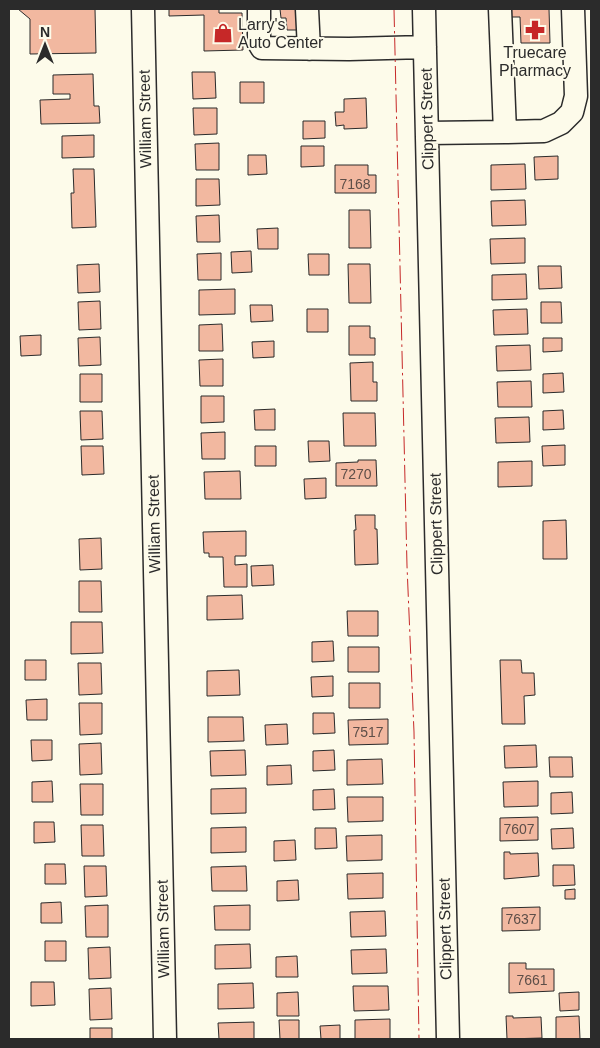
<svg xmlns="http://www.w3.org/2000/svg" width="600" height="1048" font-family="Arial,sans-serif">
<style>
.building{fill:#f2b8a0;stroke:#2b2b2b}
.lines{fill:none;stroke-linecap:round;stroke-linejoin:round}
.minor-casing{stroke:#2b2b2b;stroke-width:25}
.minor{stroke:#fdfbea;stroke-width:22}
.power{stroke:#c62828;stroke-width:1;stroke-dasharray:18 4 2.5 4;stroke-linecap:butt}
.labels{text-anchor:middle;dominant-baseline:central;stroke-width:4;stroke-linejoin:round;paint-order:stroke}
.number-label{font-size:14px;fill:#5d4e48}
.poi-label{font-size:16px;fill:#2b2b2b;stroke:#fdfbea;text-anchor:start}
.street-label{font-size:16px;fill:#2b2b2b;stroke:#fdfbea}
</style>
<rect width="100%" height="100%" fill="#fdfbea"/>
<path class="building" d="M 18,9 L 95,9 L 96,53 L 30,54 L 30,19 Z
M 169,9 L 219,9 L 219,13 L 242,13 L 243,50 L 204,51 L 204,15 L 169,16 Z
M 280,9 L 301,9 L 302,30 L 287,30 L 286,18 L 281,18 Z
M 511,9 L 549,9 L 550,43 L 521,43 L 520,17 L 511,17 Z
M 192,72 L 215,72 L 216,98 L 193,99 Z
M 93,74 L 94,106 L 99,106 L 100,123 L 41,124 L 40,100 L 70,99 L 70,94 L 53,94 L 53,75 Z
M 240,82 L 264,82 L 264,103 L 240,103 Z
M 366,98 L 367,128 L 344,129 L 344,125 L 336,126 L 335,112 L 344,112 L 344,99 Z
M 193,108 L 217,108 L 217,134 L 194,135 Z
M 303,121 L 325,121 L 325,138 L 303,139 Z
M 94,135 L 94,157 L 62,158 L 62,136 Z
M 219,143 L 219,170 L 196,170 L 195,144 Z
M 301,146 L 324,146 L 324,166 L 301,167 Z
M 248,155 L 266,155 L 267,174 L 248,175 Z
M 558,156 L 558,179 L 535,180 L 534,157 Z
M 525,164 L 526,189 L 491,190 L 491,165 Z
M 335,165 L 368,165 L 368,175 L 376,175 L 376,193 L 335,193 Z
M 73,169 L 94,169 L 96,227 L 72,228 L 71,193 L 74,193 Z
M 196,179 L 219,179 L 220,205 L 196,206 Z
M 525,200 L 526,225 L 492,226 L 491,201 Z
M 349,210 L 370,210 L 371,248 L 349,248 Z
M 219,215 L 220,242 L 197,242 L 196,216 Z
M 278,228 L 278,249 L 258,249 L 257,229 Z
M 525,238 L 525,263 L 491,264 L 490,239 Z
M 251,251 L 252,272 L 232,273 L 231,252 Z
M 221,253 L 221,280 L 198,280 L 197,254 Z
M 308,254 L 329,254 L 329,275 L 309,275 Z
M 99,264 L 100,292 L 78,293 L 77,265 Z
M 348,264 L 370,264 L 371,303 L 349,303 Z
M 538,266 L 561,266 L 562,288 L 539,289 Z
M 526,274 L 527,299 L 492,300 L 492,275 Z
M 235,289 L 235,314 L 199,315 L 199,290 Z
M 100,301 L 101,329 L 79,330 L 78,302 Z
M 541,302 L 561,302 L 562,323 L 541,323 Z
M 250,305 L 272,305 L 273,321 L 251,322 Z
M 307,309 L 328,309 L 328,332 L 307,332 Z
M 527,309 L 528,334 L 494,335 L 493,310 Z
M 222,324 L 223,351 L 199,351 L 199,325 Z
M 349,326 L 370,326 L 370,338 L 375,338 L 375,355 L 349,355 Z
M 41,335 L 41,355 L 21,356 L 20,336 Z
M 100,337 L 101,365 L 79,366 L 78,338 Z
M 543,338 L 562,338 L 562,351 L 543,352 Z
M 274,341 L 274,357 L 253,358 L 252,342 Z
M 530,345 L 531,370 L 497,371 L 496,346 Z
M 223,359 L 223,386 L 200,386 L 199,360 Z
M 373,362 L 373,382 L 377,382 L 377,401 L 351,401 L 350,363 Z
M 563,373 L 564,392 L 543,393 L 543,374 Z
M 80,374 L 102,374 L 102,402 L 80,402 Z
M 531,381 L 532,407 L 498,407 L 497,382 Z
M 201,396 L 224,396 L 224,422 L 201,423 Z
M 275,409 L 275,430 L 255,430 L 254,410 Z
M 563,410 L 564,429 L 543,430 L 543,411 Z
M 80,411 L 102,411 L 103,439 L 81,440 Z
M 343,413 L 375,413 L 376,446 L 344,446 Z
M 529,417 L 530,442 L 496,443 L 495,418 Z
M 225,432 L 225,459 L 202,459 L 201,433 Z
M 308,441 L 329,441 L 330,461 L 309,462 Z
M 565,445 L 565,465 L 543,466 L 542,446 Z
M 81,446 L 103,446 L 104,474 L 82,475 Z
M 255,446 L 276,446 L 276,466 L 255,466 Z
M 358,460 L 376,460 L 377,486 L 336,486 L 336,463 L 358,462 Z
M 532,461 L 532,486 L 498,487 L 498,462 Z
M 240,471 L 241,499 L 205,499 L 204,472 Z
M 326,478 L 326,498 L 305,499 L 304,479 Z
M 355,515 L 375,515 L 375,529 L 377,529 L 378,564 L 355,565 L 354,530 L 356,530 Z
M 566,520 L 567,559 L 543,559 L 543,521 Z
M 246,531 L 246,556 L 235,556 L 235,565 L 247,564 L 247,587 L 224,587 L 223,557 L 209,557 L 209,553 L 204,553 L 203,532 Z
M 101,538 L 102,569 L 80,570 L 79,539 Z
M 273,565 L 274,585 L 252,586 L 251,566 Z
M 79,581 L 101,581 L 102,612 L 79,612 Z
M 242,595 L 243,619 L 207,620 L 207,596 Z
M 347,611 L 378,611 L 378,636 L 348,636 Z
M 71,622 L 102,622 L 103,653 L 71,654 Z
M 333,641 L 334,661 L 312,662 L 312,642 Z
M 348,647 L 379,647 L 379,672 L 348,672 Z
M 25,660 L 46,660 L 46,680 L 25,680 Z
M 500,660 L 521,660 L 522,673 L 534,673 L 535,695 L 524,696 L 525,724 L 502,724 Z
M 78,663 L 101,663 L 102,694 L 79,695 Z
M 239,670 L 240,695 L 207,696 L 207,671 Z
M 333,676 L 333,696 L 312,697 L 311,677 Z
M 349,683 L 380,683 L 380,708 L 349,708 Z
M 47,699 L 47,720 L 27,720 L 26,700 Z
M 79,703 L 102,703 L 102,734 L 80,735 Z
M 313,713 L 334,713 L 335,733 L 313,734 Z
M 208,717 L 243,717 L 244,741 L 208,742 Z
M 388,719 L 388,744 L 349,745 L 348,720 Z
M 287,724 L 288,744 L 266,745 L 265,725 Z
M 31,740 L 52,740 L 52,760 L 32,761 Z
M 101,743 L 102,774 L 80,775 L 79,744 Z
M 536,745 L 537,767 L 505,768 L 504,746 Z
M 245,750 L 246,775 L 211,776 L 210,751 Z
M 334,750 L 335,770 L 313,771 L 313,751 Z
M 549,757 L 572,757 L 573,777 L 550,777 Z
M 382,759 L 383,784 L 347,785 L 347,760 Z
M 291,765 L 292,784 L 267,785 L 267,766 Z
M 52,781 L 53,802 L 32,802 L 32,782 Z
M 538,781 L 538,806 L 504,807 L 503,782 Z
M 80,784 L 103,784 L 103,815 L 81,815 Z
M 246,788 L 246,813 L 211,814 L 211,789 Z
M 334,789 L 335,809 L 313,810 L 313,790 Z
M 572,792 L 573,813 L 551,814 L 551,793 Z
M 347,797 L 383,797 L 383,821 L 348,822 Z
M 538,817 L 538,840 L 500,841 L 500,818 Z
M 34,822 L 54,822 L 55,842 L 34,843 Z
M 81,825 L 103,825 L 104,856 L 82,856 Z
M 246,827 L 246,852 L 211,853 L 211,828 Z
M 315,828 L 336,828 L 337,848 L 315,849 Z
M 573,828 L 574,848 L 552,849 L 551,829 Z
M 382,835 L 382,860 L 347,861 L 346,836 Z
M 295,840 L 296,860 L 274,861 L 274,841 Z
M 504,852 L 510,852 L 510,854 L 538,853 L 539,876 L 504,879 Z
M 45,864 L 65,864 L 66,884 L 45,884 Z
M 553,865 L 574,865 L 575,885 L 553,886 Z
M 84,866 L 106,866 L 107,896 L 85,897 Z
M 246,866 L 247,891 L 212,891 L 211,867 Z
M 383,873 L 383,898 L 348,899 L 347,874 Z
M 298,880 L 299,900 L 277,901 L 277,881 Z
M 575,889 L 575,899 L 565,899 L 565,890 Z
M 61,902 L 62,923 L 41,923 L 41,903 Z
M 108,905 L 108,937 L 86,937 L 85,906 Z
M 250,905 L 250,930 L 215,930 L 214,906 Z
M 540,907 L 540,930 L 502,931 L 502,908 Z
M 385,911 L 386,936 L 351,937 L 350,912 Z
M 45,941 L 66,941 L 66,961 L 45,961 Z
M 250,944 L 251,968 L 215,969 L 215,945 Z
M 110,947 L 111,978 L 89,979 L 88,948 Z
M 386,949 L 387,973 L 352,974 L 351,950 Z
M 297,956 L 298,977 L 276,977 L 276,957 Z
M 509,963 L 526,963 L 526,969 L 554,969 L 554,991 L 509,993 Z
M 31,982 L 54,982 L 55,1005 L 31,1006 Z
M 253,983 L 254,1008 L 218,1009 L 218,984 Z
M 353,986 L 388,986 L 389,1010 L 354,1011 Z
M 111,988 L 112,1019 L 90,1020 L 89,989 Z
M 298,992 L 299,1016 L 277,1016 L 277,993 Z
M 579,992 L 579,1010 L 560,1011 L 559,993 Z
M 506,1016 L 513,1016 L 513,1018 L 541,1017 L 542,1038 L 507,1039 Z
M 579,1016 L 580,1039 L 556,1039 L 556,1017 Z
M 390,1019 L 390,1039 L 355,1039 L 355,1020 Z
M 279,1020 L 299,1020 L 299,1039 L 280,1039 Z
M 254,1022 L 254,1039 L 219,1039 L 218,1023 Z
M 340,1025 L 340,1039 L 321,1039 L 320,1026 Z
M 90,1028 L 112,1028 L 112,1039 L 90,1039 Z"/>
<g class="lines">
<defs>
<path id="minor" d="M 143,9 L 165,1039
M 259,9 L 259,43 L 262,48 L 349,49 L 425,47
M 307,9 L 309,49
M 424,9 L 448,1039
M 500,9 L 505,132 L 544,131 L 561,123 L 572,112 L 576,96 L 573,9
M 427,133 L 505,132"/>
</defs>
<use href="#minor" class="minor-casing"/>
<use href="#minor" class="minor"/>
<path class="power" d="M 394,9 L 407,566 L 414,732 L 419,1039"/>
</g>
<defs>
<symbol id="pharmacy-bare" viewBox="-9 -9 18 18"><path d="M-2-6h4v4h4v4h-4v4h-4v-4h-4v-4h4Z" fill="#c62828" stroke="#fdfbea" stroke-width="2.5" paint-order="stroke"/></symbol>
<symbol id="shop-bare" viewBox="-9 -9 18 18"><path d="M-5-2.5h2.3a2.7 3.5 0 0 1 5.4 0H5L5.5 6h-11ZM-1.5-2.5h3a1.5 2.3 0 0 0-3 0Z" fill="#c62828" stroke="#fdfbea" stroke-width="2.5" paint-order="stroke"/></symbol>
</defs>
<g fill-rule="evenodd">
<use href="#pharmacy-bare" x="521" y="16" width="28" height="28"/>
<use href="#shop-bare" x="209" y="19" width="28" height="28"/>
</g>
<g class="labels">
<g class="number-label">
<text x="355" y="184">7168</text>
<text x="356" y="474">7270</text>
<text x="368" y="732">7517</text>
<text x="519" y="829">7607</text>
<text x="521" y="919">7637</text>
<text x="532" y="980">7661</text>
</g>
<g class="poi-label">
<text x="238" y="24">Larry's<tspan x="238" dy="18">Auto Center</tspan></text>
<text x="535" y="52" text-anchor="middle">Truecare<tspan x="535" dy="18">Pharmacy</tspan></text>
</g>
<g class="street-label">
<text transform="translate(145 119) rotate(-91)">William Street</text>
<text transform="translate(427 119) rotate(-91)">Clippert Street</text>
<text transform="translate(154 524) rotate(-91)">William Street</text>
<text transform="translate(436 524) rotate(-91)">Clippert Street</text>
<text transform="translate(163 929) rotate(-91)">William Street</text>
<text transform="translate(445 929) rotate(-91)">Clippert Street</text>
</g>
</g>
<rect width="600" height="1048" fill="none" stroke="#2b2b2b" stroke-width="20"/>
<g transform="translate(45 45)" stroke="#fdfbea" stroke-width="4" paint-order="stroke">
<path d="M0-4L9 19L0 12L-9 19Z" fill="#2b2b2b"/>
<text y="-8" font-size="14" font-weight="bold" text-anchor="middle" fill="#2b2b2b">N</text>
</g>
</svg>
